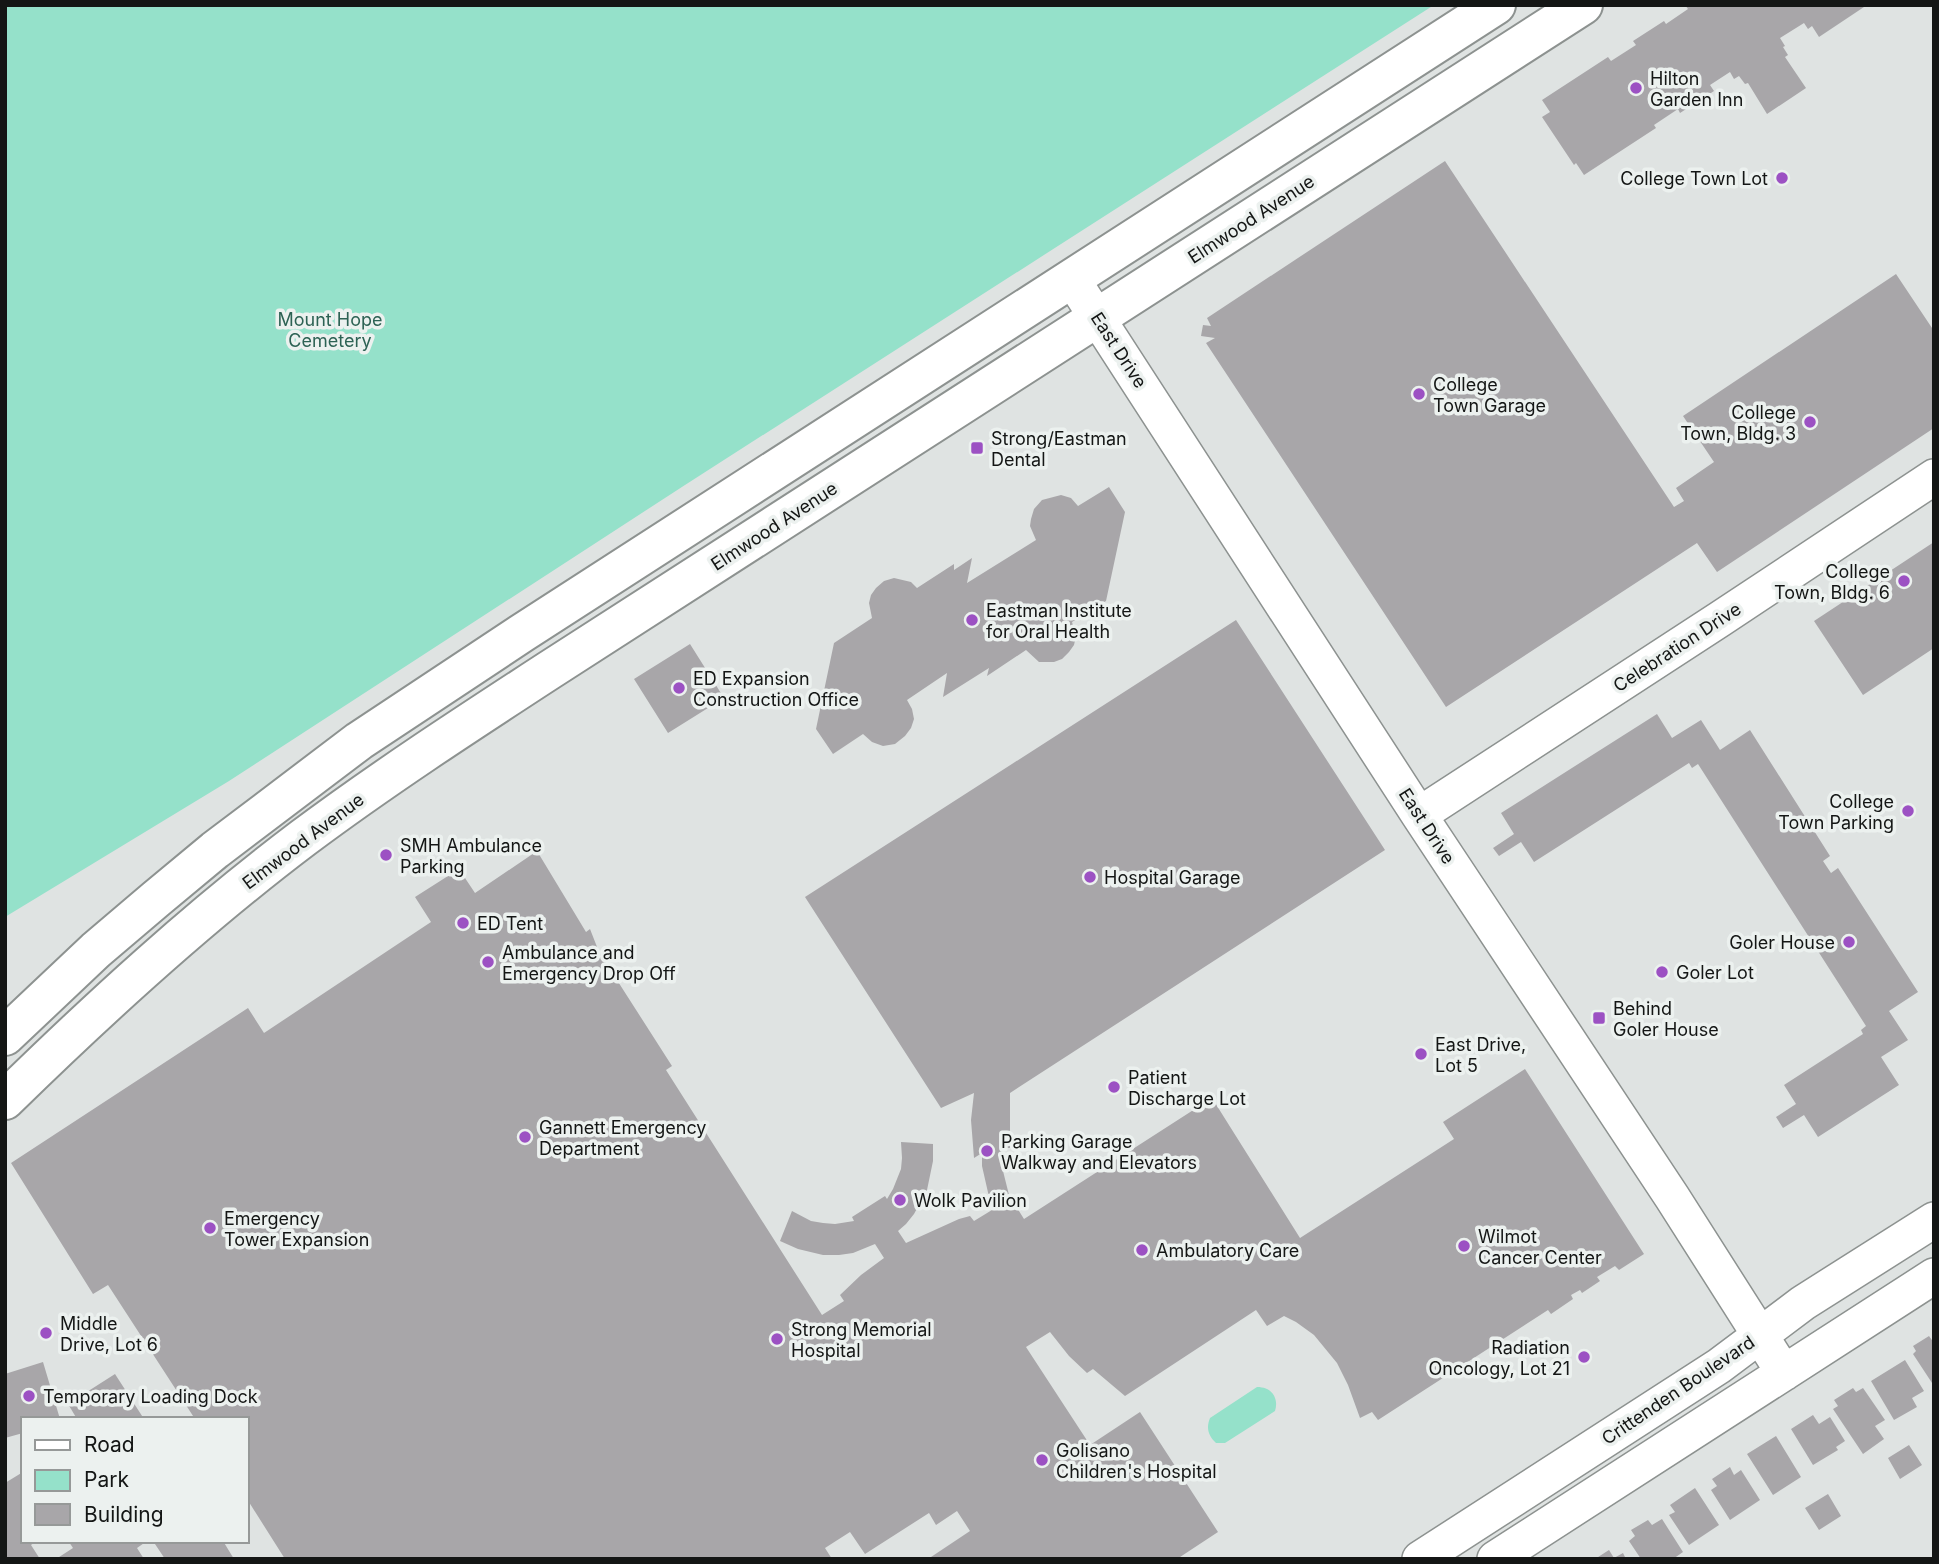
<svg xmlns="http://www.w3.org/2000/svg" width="1939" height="1564" font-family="Inter,sans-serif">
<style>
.green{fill:#95e1ca}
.building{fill:#a8a6a9}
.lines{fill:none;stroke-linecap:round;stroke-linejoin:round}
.minor-casing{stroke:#8d9290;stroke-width:38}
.major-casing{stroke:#8d9290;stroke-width:42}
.minor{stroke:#fff;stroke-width:35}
.major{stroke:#fff;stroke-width:38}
.poi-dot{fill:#9c51c3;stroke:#ecf1ef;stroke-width:2.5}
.labels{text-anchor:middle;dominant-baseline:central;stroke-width:7;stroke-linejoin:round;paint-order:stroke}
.poi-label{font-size:18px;fill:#141615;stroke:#ecf1ef;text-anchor:start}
.street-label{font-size:18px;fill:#141615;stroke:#ecf1ef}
.park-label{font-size:18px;fill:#2d6254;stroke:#ecf1ef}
</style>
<rect width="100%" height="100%" fill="#dfe3e2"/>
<path class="green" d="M 5,5 L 1434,5 L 685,485 L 229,781 L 5,917 Z
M 1257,1387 C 1272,1387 1279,1398 1275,1411 L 1225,1443 L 1216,1443 C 1208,1435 1206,1428 1210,1418 Z"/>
<path class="building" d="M 1685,5 L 1867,5 L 1819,37 L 1812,26 L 1808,29 L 1804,23 L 1780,38 L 1785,46 L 1783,47 L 1788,55 L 1785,57 L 1806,88 L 1767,114 L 1748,83 L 1745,84 L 1739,76 L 1734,79 L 1730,72 L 1710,85 L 1714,91 L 1680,113 L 1678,109 L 1654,125 L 1656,128 L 1584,175 L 1576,163 L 1574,165 L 1542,117 L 1550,112 L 1542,100 L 1608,57 L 1611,61 L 1636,45 L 1633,41 L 1664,21 L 1666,24 L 1688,9 Z
M 1445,161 L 1674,507 L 1684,501 L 1676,488 L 1714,462 L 1683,416 L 1896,274 L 1934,331 L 1934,428 L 1717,572 L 1697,543 L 1446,707 L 1206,343 L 1215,338 L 1201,336 L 1203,325 L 1211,326 L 1207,318 Z
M 1109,487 L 1125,512 L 1106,601 L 1072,622 L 1076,636 L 1074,645 L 1069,652 L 1062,659 L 1054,662 L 1039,662 L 1026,650 L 987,676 L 989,668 L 943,697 L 947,673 L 907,700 L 912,709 L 914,719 L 911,728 L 905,736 L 895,744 L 883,746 L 872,742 L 863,734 L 833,754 L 816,729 L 834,643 L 872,618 L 869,603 L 871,595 L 876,588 L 884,581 L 894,578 L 911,582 L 917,588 L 954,564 L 954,570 L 972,558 L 967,583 L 1036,540 L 1030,526 L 1031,519 L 1034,509 L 1042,500 L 1061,495 L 1071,498 L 1078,506 Z
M 1934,542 L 1934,648 L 1863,695 L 1814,621 Z
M 1236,620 L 1385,850 L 1010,1093 L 1010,1148 L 1001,1148 L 1003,1171 L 1009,1195 L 1024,1219 L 1212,1098 L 1300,1238 L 1454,1139 L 1443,1122 L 1525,1069 L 1644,1254 L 1619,1270 L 1615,1266 L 1597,1277 L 1600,1281 L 1582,1293 L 1580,1290 L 1571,1295 L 1573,1299 L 1551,1314 L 1548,1310 L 1378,1420 L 1372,1412 L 1360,1418 L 1348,1385 L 1337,1363 L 1314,1335 L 1296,1322 L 1284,1316 L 1267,1326 L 1256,1310 L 1125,1396 L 1093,1369 L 1087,1373 L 1069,1356 L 1050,1332 L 1026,1347 L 1090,1445 L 1140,1412 L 1218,1532 L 1177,1559 L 928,1559 L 970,1531 L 957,1511 L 936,1525 L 929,1513 L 865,1554 L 850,1532 L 825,1548 L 832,1559 L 285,1559 L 247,1499 L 247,1419 L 195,1419 L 108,1285 L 93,1294 L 11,1163 L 248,1008 L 264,1033 L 431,922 L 415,897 L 459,869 L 475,893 L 537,851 L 586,932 L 590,929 L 599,952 L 672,1066 L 666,1070 L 822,1315 L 844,1301 L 840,1295 L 861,1275 L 884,1258 L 875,1244 L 853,1253 L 839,1255 L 823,1255 L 798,1249 L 780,1241 L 792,1211 L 811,1221 L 823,1223 L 835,1224 L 854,1221 L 852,1217 L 885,1196 L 887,1199 L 893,1189 L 901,1169 L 902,1158 L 901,1142 L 933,1144 L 933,1161 L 927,1190 L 914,1214 L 906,1224 L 898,1231 L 906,1243 L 959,1219 L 970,1216 L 974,1221 L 992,1210 L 982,1166 L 982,1153 L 974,1158 L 971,1120 L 974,1093 L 941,1108 L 805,897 Z
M 690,644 L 724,698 L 668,733 L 634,679 Z
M 1657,714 L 1672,738 L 1701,720 L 1720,750 L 1750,730 L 1830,856 L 1823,861 L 1831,873 L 1838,868 L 1918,992 L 1889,1011 L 1908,1040 L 1881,1057 L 1899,1085 L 1818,1137 L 1804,1115 L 1783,1128 L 1776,1117 L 1796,1104 L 1784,1085 L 1863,1034 L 1861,1030 L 1866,1026 L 1698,764 L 1692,768 L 1689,763 L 1534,862 L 1521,842 L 1499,856 L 1493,848 L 1514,834 L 1501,813 Z
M 1929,1336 L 1934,1343 L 1934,1386 L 1913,1354 L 1916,1351 L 1913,1346 Z
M 1905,1360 L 1924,1391 L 1912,1398 L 1917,1407 L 1894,1420 L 1871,1381 Z
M 43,1362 L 60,1419 L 23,1419 L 23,1433 L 5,1438 L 5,1374 Z
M 115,1374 L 144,1419 L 77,1419 L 68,1404 Z
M 1853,1388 L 1856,1392 L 1863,1388 L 1885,1420 L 1875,1426 L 1884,1439 L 1863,1454 L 1833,1409 L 1838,1406 L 1834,1400 Z
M 1813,1415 L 1819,1424 L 1830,1417 L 1845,1441 L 1836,1447 L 1838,1450 L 1813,1465 L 1791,1429 Z
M 1776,1436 L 1801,1477 L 1773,1495 L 1747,1454 Z
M 1909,1445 L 1922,1465 L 1900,1479 L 1888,1458 Z
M 1730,1467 L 1734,1475 L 1741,1470 L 1760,1500 L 1730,1520 L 1711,1490 L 1717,1486 L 1712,1479 Z
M 23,1472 L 23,1541 L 36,1541 L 31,1545 L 40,1559 L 5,1559 L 5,1483 Z
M 1695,1488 L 1719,1525 L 1689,1545 L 1669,1515 L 1675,1512 L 1670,1505 Z
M 1828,1494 L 1841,1516 L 1819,1530 L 1805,1508 Z
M 1662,1519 L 1683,1552 L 1673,1559 L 1641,1559 L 1629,1541 L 1635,1536 L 1631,1530 L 1648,1520 L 1652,1525 Z
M 71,1541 L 147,1541 L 137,1548 L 144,1559 L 56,1559 L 73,1548 L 69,1542 Z
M 153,1541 L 223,1541 L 234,1559 L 165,1559 Z
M 1609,1550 L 1614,1558 L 1623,1553 L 1626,1559 L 1595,1559 Z"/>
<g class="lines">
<defs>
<path id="minor" d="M 1072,279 L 1419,815 L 1672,1197 L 1784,1373
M 1419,815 L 1720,619 L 1934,477
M 1420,1559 L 1719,1366 L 1803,1303 L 1934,1220
M 1495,1559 L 1934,1276"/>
<path id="major" d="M 5,1036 L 96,950 L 156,899 L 215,850 L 359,741 L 522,633 L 1496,5
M 5,1100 C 100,1007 197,918 303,838 C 382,779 465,725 548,671 L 1583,5"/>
</defs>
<use href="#minor" class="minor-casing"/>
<use href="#major" class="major-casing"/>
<use href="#minor" class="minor"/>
<use href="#major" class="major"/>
</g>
<g class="poi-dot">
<circle cx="1636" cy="88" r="7"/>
<circle cx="1782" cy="178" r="7"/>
<circle cx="1419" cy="394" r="7"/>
<circle cx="1810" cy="422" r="7"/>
<rect x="970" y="441" width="14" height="14" rx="3.5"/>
<circle cx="1904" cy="581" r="7"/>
<circle cx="972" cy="620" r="7"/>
<circle cx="679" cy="688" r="7"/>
<circle cx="1908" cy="811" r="7"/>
<circle cx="386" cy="855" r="7"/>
<circle cx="1090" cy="877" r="7"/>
<circle cx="463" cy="923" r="7"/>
<circle cx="1849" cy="942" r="7"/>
<circle cx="488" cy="962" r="7"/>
<circle cx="1662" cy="972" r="7"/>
<rect x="1592" y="1011" width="14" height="14" rx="3.5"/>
<circle cx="1421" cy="1054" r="7"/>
<circle cx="1114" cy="1087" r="7"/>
<circle cx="525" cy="1137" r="7"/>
<circle cx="987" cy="1151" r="7"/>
<circle cx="900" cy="1200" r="7"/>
<circle cx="210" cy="1228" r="7"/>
<circle cx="1464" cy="1246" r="7"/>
<circle cx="1142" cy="1250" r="7"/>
<circle cx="46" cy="1333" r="7"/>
<circle cx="777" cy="1339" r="7"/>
<circle cx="1584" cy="1357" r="7"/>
<circle cx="29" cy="1396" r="7"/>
<circle cx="1042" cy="1460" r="7"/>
</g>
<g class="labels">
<g class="poi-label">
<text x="1650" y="78">Hilton<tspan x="1650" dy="21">Garden Inn</tspan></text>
<text x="1768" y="178" text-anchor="end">College Town Lot</text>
<text x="1433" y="384">College<tspan x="1433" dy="21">Town Garage</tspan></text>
<text x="1796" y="412" text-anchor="end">College<tspan x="1796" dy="21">Town, Bldg. 3</tspan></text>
<text x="991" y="438">Strong/Eastman<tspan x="991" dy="21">Dental</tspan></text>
<text x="1890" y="571" text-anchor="end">College<tspan x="1890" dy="21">Town, Bldg. 6</tspan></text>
<text x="986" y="610">Eastman Institute<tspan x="986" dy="21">for Oral Health</tspan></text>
<text x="693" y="678">ED Expansion<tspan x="693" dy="21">Construction Office</tspan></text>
<text x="1894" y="801" text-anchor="end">College<tspan x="1894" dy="21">Town Parking</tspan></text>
<text x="400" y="845">SMH Ambulance<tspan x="400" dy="21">Parking</tspan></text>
<text x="1104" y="877">Hospital Garage</text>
<text x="477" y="923">ED Tent</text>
<text x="1835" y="942" text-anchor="end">Goler House</text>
<text x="502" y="952">Ambulance and<tspan x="502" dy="21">Emergency Drop Off</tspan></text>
<text x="1676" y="972">Goler Lot</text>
<text x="1613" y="1008">Behind<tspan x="1613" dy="21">Goler House</tspan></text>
<text x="1435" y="1044">East Drive,<tspan x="1435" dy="21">Lot 5</tspan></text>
<text x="1128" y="1077">Patient<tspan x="1128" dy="21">Discharge Lot</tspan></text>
<text x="539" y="1127">Gannett Emergency<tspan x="539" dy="21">Department</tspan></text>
<text x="1001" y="1141">Parking Garage<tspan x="1001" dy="21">Walkway and Elevators</tspan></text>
<text x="914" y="1200">Wolk Pavilion</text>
<text x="224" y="1218">Emergency<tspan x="224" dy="21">Tower Expansion</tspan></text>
<text x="1478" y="1236">Wilmot<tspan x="1478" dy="21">Cancer Center</tspan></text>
<text x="1156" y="1250">Ambulatory Care</text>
<text x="60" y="1323">Middle<tspan x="60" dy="21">Drive, Lot 6</tspan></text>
<text x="791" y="1329">Strong Memorial<tspan x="791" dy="21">Hospital</tspan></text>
<text x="1570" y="1347" text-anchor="end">Radiation<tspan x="1570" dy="21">Oncology, Lot 21</tspan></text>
<text x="43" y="1396">Temporary Loading Dock</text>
<text x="1056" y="1450">Golisano<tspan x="1056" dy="21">Children's Hospital</tspan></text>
</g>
<g class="street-label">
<text transform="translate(1251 219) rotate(-33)">Elmwood Avenue</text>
<text transform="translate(1119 350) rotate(57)">East Drive</text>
<text transform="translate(774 526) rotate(-33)">Elmwood Avenue</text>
<text transform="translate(1677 647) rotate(-33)">Celebration Drive</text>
<text transform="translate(1427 826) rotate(57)">East Drive</text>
<text transform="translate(303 841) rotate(-37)">Elmwood Avenue</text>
<text transform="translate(1678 1390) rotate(-34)">Crittenden Boulevard</text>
</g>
<g class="park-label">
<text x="330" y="319">Mount Hope<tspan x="330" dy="21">Cemetery</tspan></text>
</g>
</g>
<rect width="1939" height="1564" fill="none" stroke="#141615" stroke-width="14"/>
<rect x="21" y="1417" width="228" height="126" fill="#ecf1ef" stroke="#969998" stroke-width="2"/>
<rect x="35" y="1440" width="35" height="10" fill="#ffffff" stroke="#969998" stroke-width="2"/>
<text x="84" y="1452" font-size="21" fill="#141615">Road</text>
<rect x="35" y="1470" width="35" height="21" fill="#95e1ca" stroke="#969998" stroke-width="2"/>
<text x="84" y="1487" font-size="21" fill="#141615">Park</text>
<rect x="35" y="1504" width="35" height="21" fill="#a8a6a9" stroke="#969998" stroke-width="2"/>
<text x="84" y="1522" font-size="21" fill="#141615">Building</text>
</svg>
